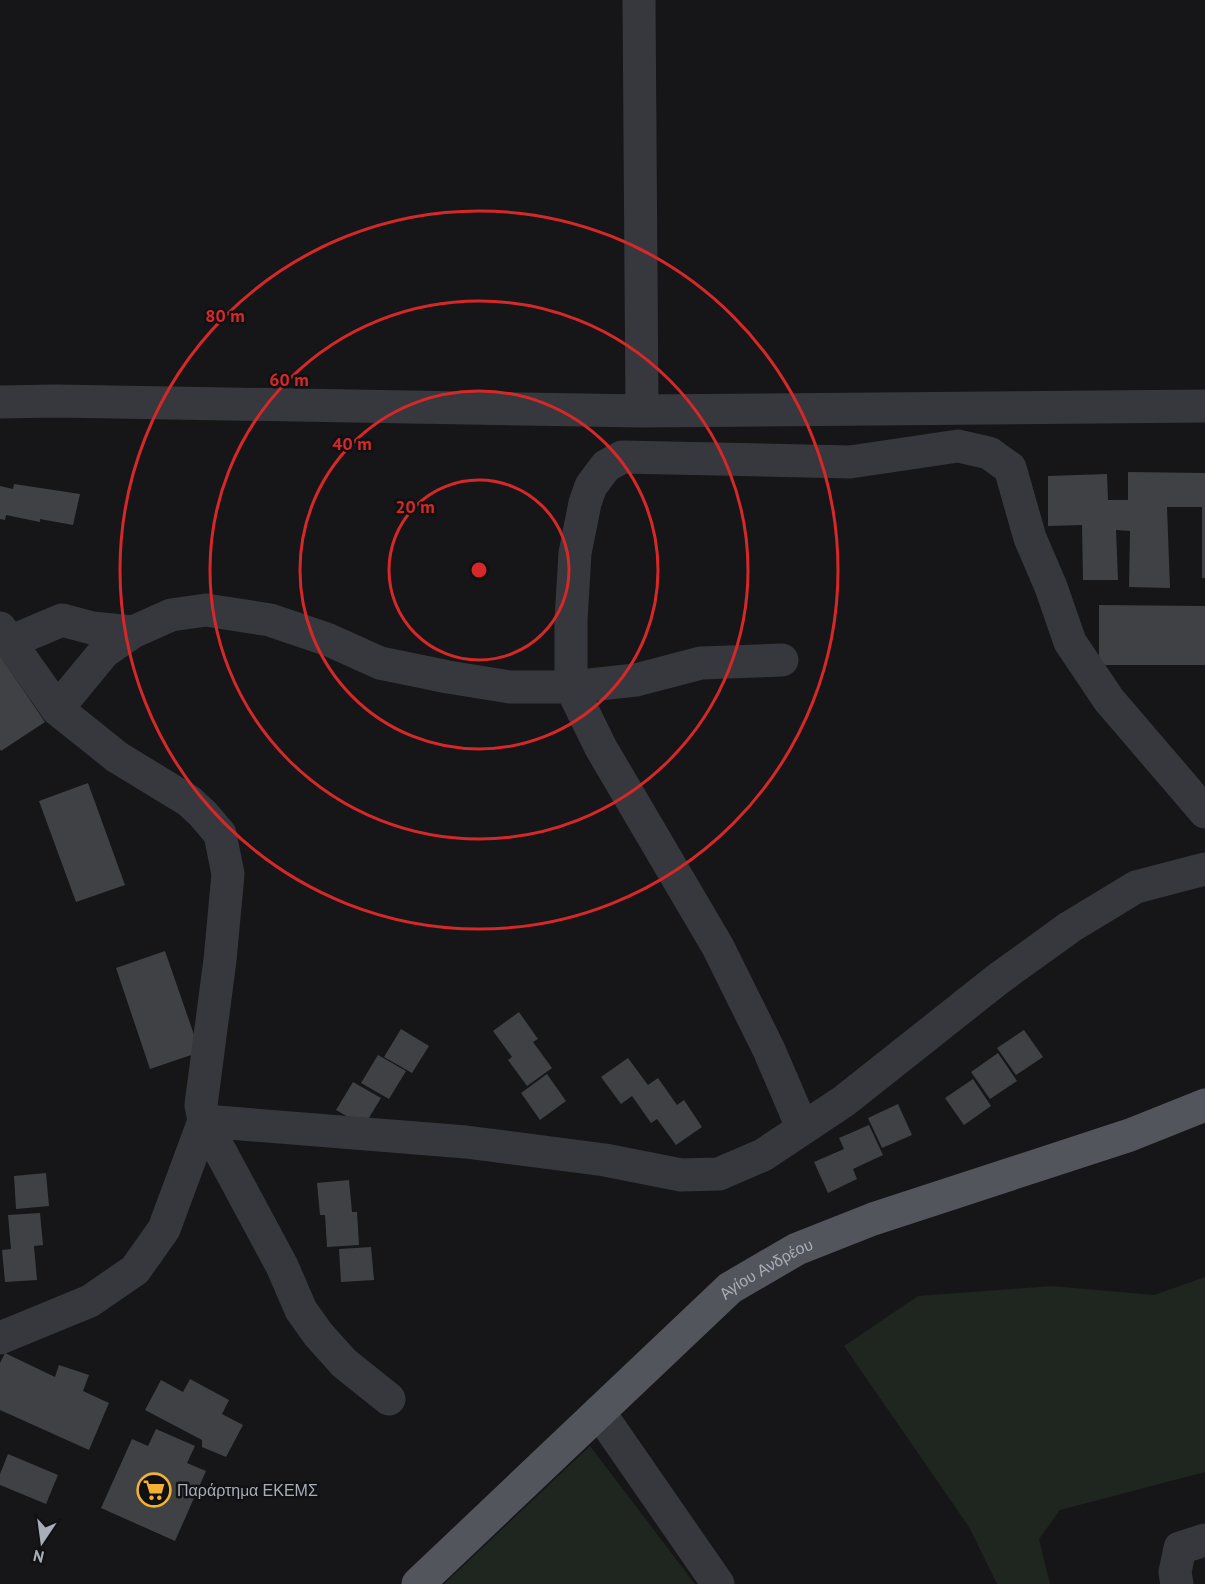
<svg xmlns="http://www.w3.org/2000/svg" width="1205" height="1584" font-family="'PT Sans',sans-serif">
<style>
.green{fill:#1e261f}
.building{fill:#404145}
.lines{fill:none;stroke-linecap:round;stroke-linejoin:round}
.minor{stroke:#37383d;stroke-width:33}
.major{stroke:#53555c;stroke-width:33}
.ring{fill:none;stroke:#d62828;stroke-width:3}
.labels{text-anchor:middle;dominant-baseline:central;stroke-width:5;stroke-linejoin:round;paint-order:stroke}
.street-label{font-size:16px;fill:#a8adb8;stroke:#111113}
.poi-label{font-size:16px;fill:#a8adb8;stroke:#111113;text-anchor:start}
.centre{fill:#d62828;stroke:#111113;stroke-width:3}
.ring-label{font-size:18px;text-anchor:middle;font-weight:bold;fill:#d62828;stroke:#111113;stroke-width:5;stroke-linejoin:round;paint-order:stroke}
</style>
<rect width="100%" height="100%" fill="#161618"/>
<path class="green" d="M 1205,1277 L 1205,1472 L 1060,1510 L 1039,1539 L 1050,1584 L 997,1584 L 969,1527 L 844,1346 L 918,1296 L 1051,1286 L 1154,1295 Z
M 590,1446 L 695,1584 L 444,1584 Z"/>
<path class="building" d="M 1128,472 L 1205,473 L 1205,578 L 1202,578 L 1202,507 L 1167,507 L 1170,588 L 1129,587 L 1130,531 L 1116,530 L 1118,580 L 1083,580 L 1082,525 L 1048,526 L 1048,476 L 1107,474 L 1108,500 L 1128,500 Z
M 14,484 L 80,494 L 73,525 L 40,519 L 40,522 L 6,515 L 5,520 L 0,519 L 0,486 L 13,489 Z
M 1099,605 L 1205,606 L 1205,665 L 1099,665 Z
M 0,656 L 45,722 L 1,751 L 0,749 Z
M 88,783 L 125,885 L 76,902 L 39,801 Z
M 165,951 L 200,1052 L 150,1069 L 116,968 Z
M 519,1012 L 538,1039 L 533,1042 L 552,1068 L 527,1086 L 508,1060 L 512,1057 L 493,1031 Z
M 401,1029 L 429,1046 L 412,1073 L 384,1057 Z
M 1024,1030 L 1043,1057 L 1016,1075 L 997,1048 Z
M 998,1053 L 1017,1081 L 990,1099 L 971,1072 Z
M 378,1055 L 406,1071 L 389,1099 L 361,1083 Z
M 628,1058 L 648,1085 L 658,1078 L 677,1105 L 684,1100 L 702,1127 L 676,1145 L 657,1119 L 651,1123 L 632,1096 L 621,1104 L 601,1077 Z
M 547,1074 L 566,1101 L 540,1120 L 521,1093 Z
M 973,1079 L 991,1106 L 964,1125 L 945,1098 Z
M 353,1082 L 381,1098 L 364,1126 L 336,1110 Z
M 898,1104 L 912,1135 L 882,1148 L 868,1118 Z
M 869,1125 L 883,1155 L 853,1169 L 857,1179 L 828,1193 L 814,1162 L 844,1149 L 839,1138 Z
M 46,1173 L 49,1206 L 16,1209 L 14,1176 Z
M 349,1180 L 352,1212 L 357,1212 L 359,1245 L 327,1247 L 325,1215 L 320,1215 L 317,1183 Z
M 40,1213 L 43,1245 L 34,1246 L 37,1280 L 5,1282 L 2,1250 L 11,1249 L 8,1215 Z
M 371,1247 L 374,1280 L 341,1282 L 339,1249 Z
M 5,1353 L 55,1377 L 59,1365 L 89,1375 L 83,1391 L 109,1403 L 89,1450 L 0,1410 L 0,1363 Z
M 190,1379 L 229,1400 L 222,1414 L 243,1425 L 226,1457 L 202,1447 L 202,1440 L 145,1410 L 161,1380 L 183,1392 Z
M 156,1429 L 195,1446 L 187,1463 L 206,1471 L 175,1541 L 101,1508 L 132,1439 L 148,1446 Z
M 8,1454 L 58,1475 L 46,1504 L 0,1485 L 0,1474 Z"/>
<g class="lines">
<path class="minor" d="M 639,0 L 642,411
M 0,402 L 57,401 L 642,411 L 1205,406
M 0,628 L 57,709 L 117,757 L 189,801 L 203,814 L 220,834 L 228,874 L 220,960 L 201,1105 L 204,1121 L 282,1266 L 301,1310 L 318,1334 L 344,1363 L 389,1399
M 10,642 L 62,620 L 92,628 L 133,632
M 57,709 L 104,652 L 133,632 L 171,615 L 206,610 L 270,620 L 329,640 L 380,663 L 448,677 L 510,687 L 571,687 L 636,680 L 701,663 L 782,660
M 802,1127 L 769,1050 L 718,947 L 601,748 L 571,687 L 571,620 L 575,553 L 585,503 L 591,486 L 606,466 L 622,457 L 850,462 L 958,446 L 989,453 L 1010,468 L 1030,538 L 1051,587 L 1070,642 L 1109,700 L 1205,812
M 0,1338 L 90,1301 L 135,1270 L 164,1229 L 204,1121 L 466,1142 L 605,1160 L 681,1175 L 719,1174 L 763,1155 L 844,1101 L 998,979 L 1070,927 L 1136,887 L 1205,869
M 599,1412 L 718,1584
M 1177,1584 L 1175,1572 L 1180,1548 L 1205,1540"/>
<path class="major" id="s1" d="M 418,1584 L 730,1288 L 797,1249 L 873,1219 L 1130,1135 L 1205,1105"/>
</g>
<g class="ring">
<circle cx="479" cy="570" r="90"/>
<circle cx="479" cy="570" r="179"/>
<circle cx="479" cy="570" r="269"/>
<circle cx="479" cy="570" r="359"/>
</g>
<defs>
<symbol id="supermarket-ring" viewBox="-11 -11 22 22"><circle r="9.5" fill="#111113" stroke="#f2b134" stroke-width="1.5"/><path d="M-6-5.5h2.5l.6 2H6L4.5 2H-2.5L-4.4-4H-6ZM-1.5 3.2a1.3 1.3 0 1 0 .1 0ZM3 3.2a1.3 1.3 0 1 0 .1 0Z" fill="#f2b134"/></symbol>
</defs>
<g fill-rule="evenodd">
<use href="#supermarket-ring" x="135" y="1471" width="38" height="38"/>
</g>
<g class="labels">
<g class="street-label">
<text stroke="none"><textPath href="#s1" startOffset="471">Αγίου Ανδρέου</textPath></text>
</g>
<g class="poi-label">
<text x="177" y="1490">Παράρτημα ΕΚΕΜΣ</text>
</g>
</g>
<circle cx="479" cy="570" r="9" class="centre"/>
<g class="ring-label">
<text x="225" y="322">80 m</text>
<text x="289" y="386">60 m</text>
<text x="352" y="450">40 m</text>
<text x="415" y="513">20 m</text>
</g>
<g transform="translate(42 1542) rotate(193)" stroke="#111113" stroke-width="4.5" paint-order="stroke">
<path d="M0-4.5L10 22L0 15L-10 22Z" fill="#a8adb8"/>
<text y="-9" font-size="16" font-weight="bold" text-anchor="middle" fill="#a8adb8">N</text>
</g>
</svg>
